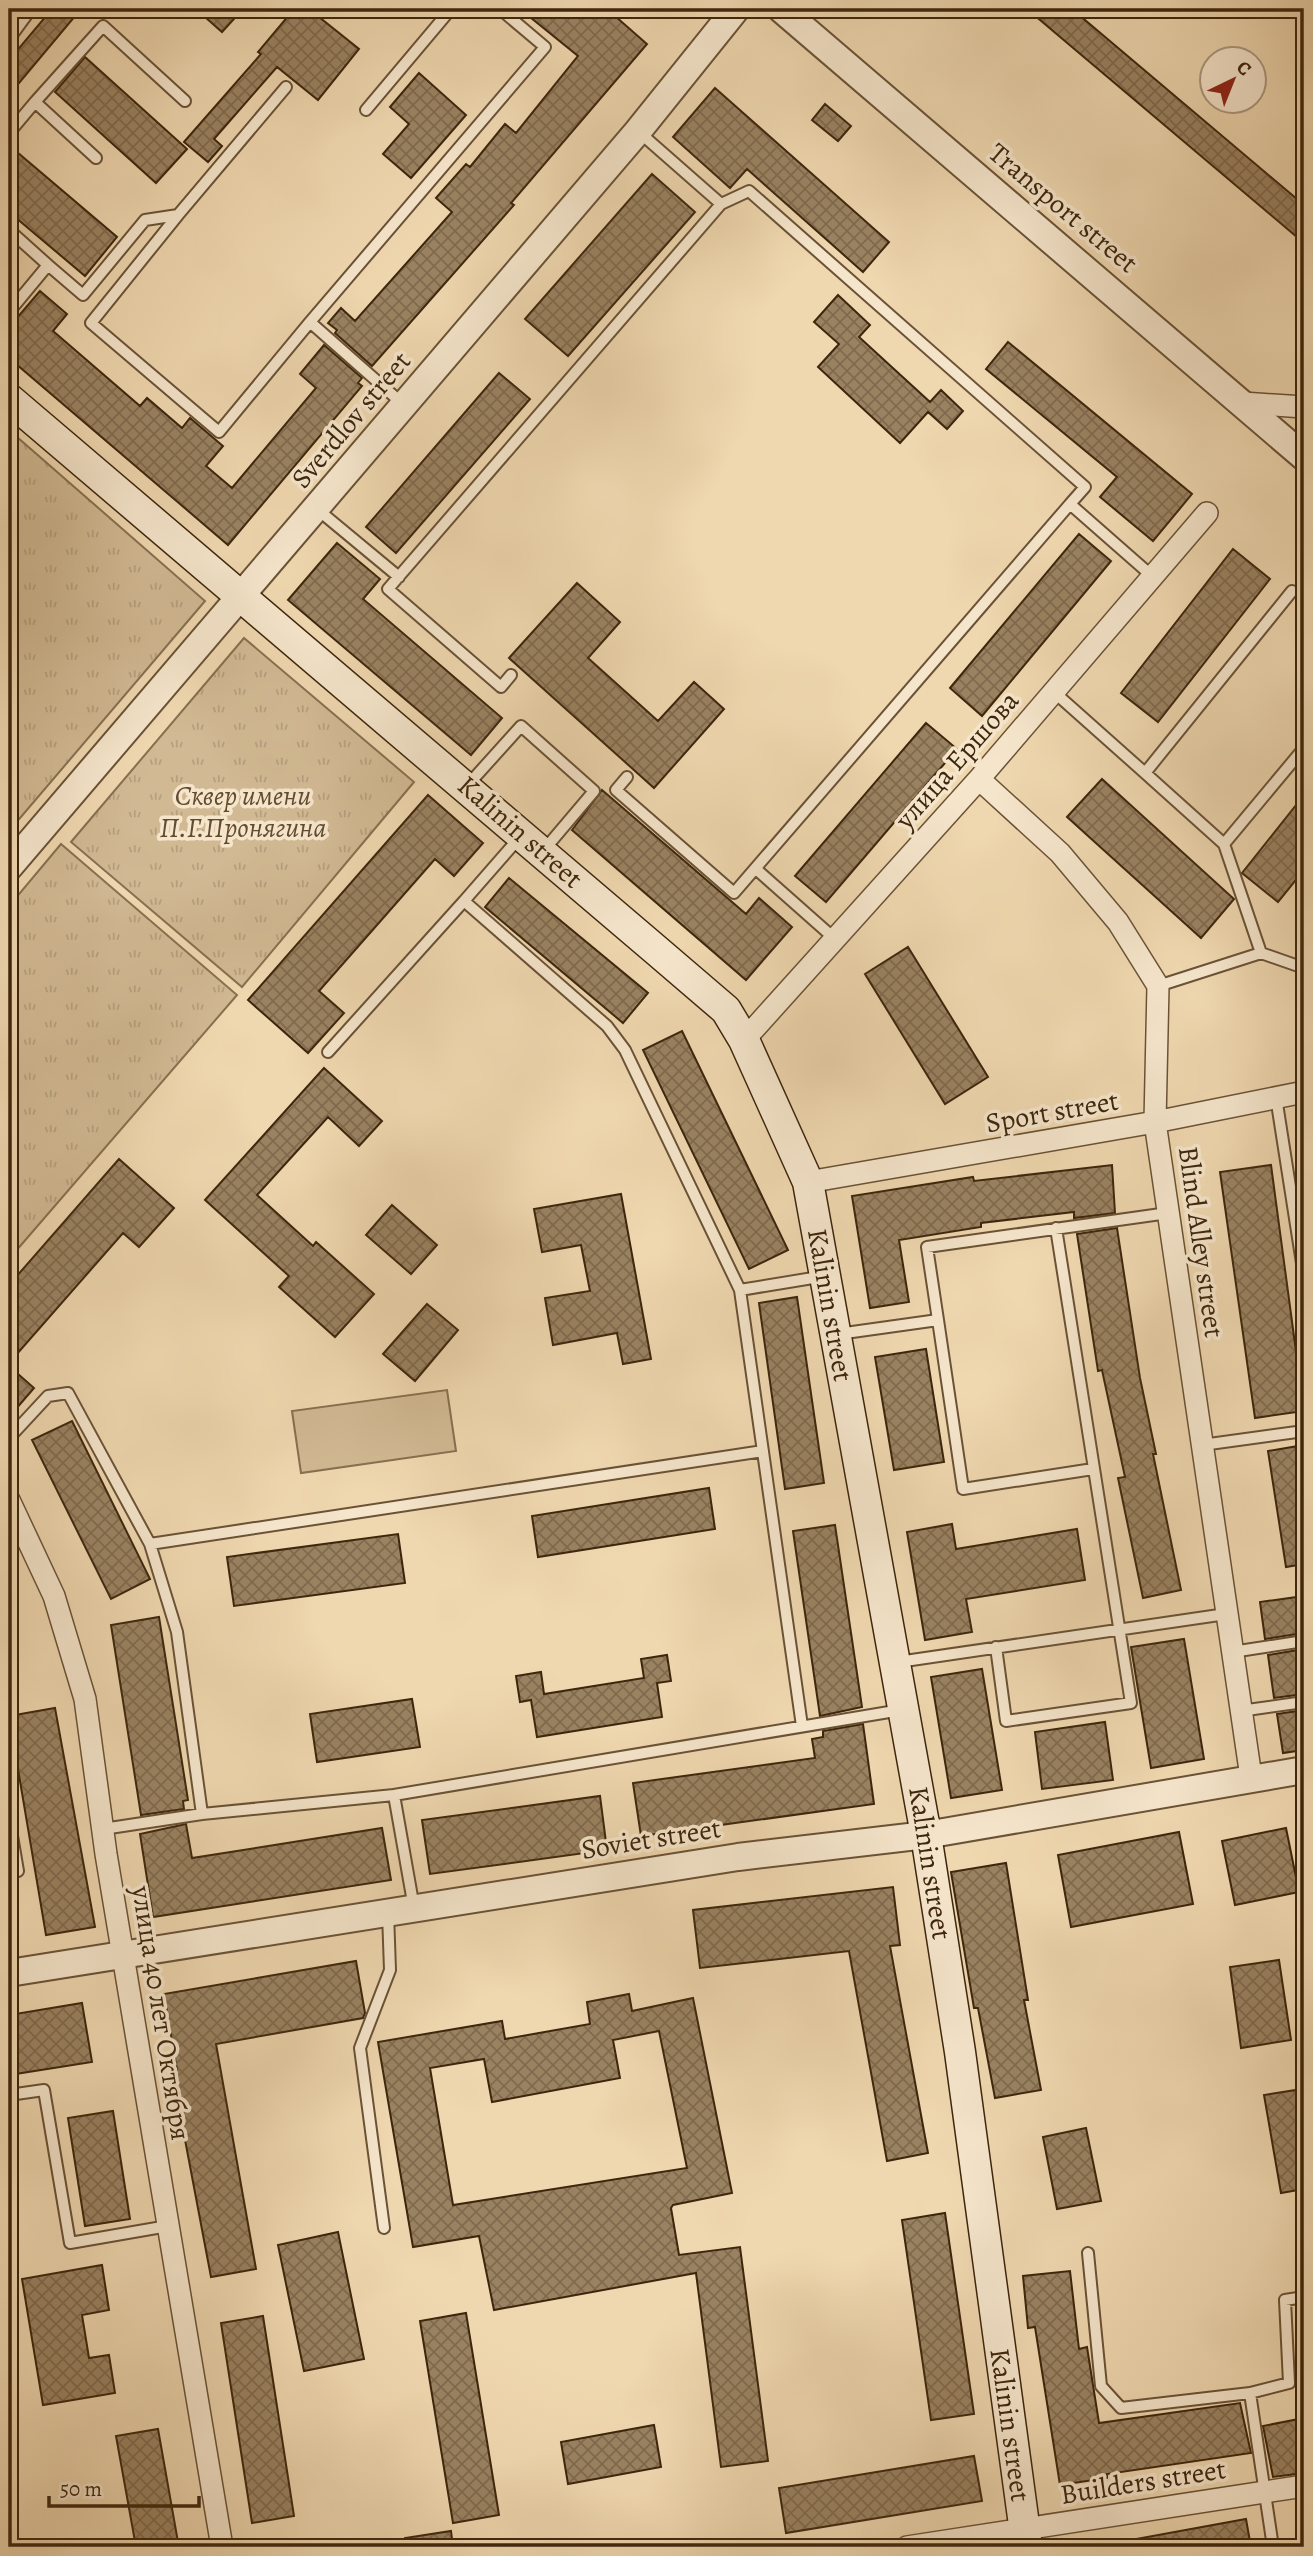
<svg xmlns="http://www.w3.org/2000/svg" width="1313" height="2556" font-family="Alegreya,serif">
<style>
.grass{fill:url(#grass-tufts);stroke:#877050;stroke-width:2}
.pitch{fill:#d1b993;stroke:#877050;stroke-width:2}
.building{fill:url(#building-cross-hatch);stroke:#3d260d;stroke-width:2;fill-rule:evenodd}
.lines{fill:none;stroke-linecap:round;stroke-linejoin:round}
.service-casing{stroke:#6a5236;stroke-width:14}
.minor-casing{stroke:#6a5236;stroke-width:24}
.tertiary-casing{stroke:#6a5236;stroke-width:30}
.secondary-casing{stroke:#3d260d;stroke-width:33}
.service{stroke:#f5e5cb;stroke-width:10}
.minor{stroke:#f5e5cb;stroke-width:21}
.tertiary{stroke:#f5e5cb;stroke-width:26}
.secondary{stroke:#f5e5cb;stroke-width:30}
.labels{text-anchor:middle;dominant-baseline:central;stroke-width:7;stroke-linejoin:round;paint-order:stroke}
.street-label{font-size:28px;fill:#3d260d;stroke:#f5e5cb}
.park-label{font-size:28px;font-style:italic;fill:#624b2e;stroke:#f5e5cb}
</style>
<defs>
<pattern id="grass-tufts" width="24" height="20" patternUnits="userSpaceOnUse" patternTransform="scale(1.75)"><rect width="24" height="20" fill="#d1b993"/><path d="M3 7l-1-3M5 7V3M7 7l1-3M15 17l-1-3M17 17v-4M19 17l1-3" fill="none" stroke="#b49f7e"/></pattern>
<pattern id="building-cross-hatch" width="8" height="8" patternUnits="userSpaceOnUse" patternTransform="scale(1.75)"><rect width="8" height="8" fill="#9a8261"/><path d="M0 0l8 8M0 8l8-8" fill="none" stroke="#7f6a4e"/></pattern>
</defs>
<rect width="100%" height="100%" fill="#efd7af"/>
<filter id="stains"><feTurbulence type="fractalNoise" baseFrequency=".00286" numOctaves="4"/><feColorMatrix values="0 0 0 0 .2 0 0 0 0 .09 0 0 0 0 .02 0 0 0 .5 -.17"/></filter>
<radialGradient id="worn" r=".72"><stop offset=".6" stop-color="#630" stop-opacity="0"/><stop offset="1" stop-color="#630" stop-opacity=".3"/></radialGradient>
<path class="grass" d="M 9,430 L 205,601 L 9,831 Z
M 244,638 L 414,782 L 242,987 L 71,842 Z
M 61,844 L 237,995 L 9,1259 L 9,906 Z"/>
<path class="pitch" d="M 447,1390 L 456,1451 L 301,1473 L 292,1411 Z"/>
<path class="building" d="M 52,9 L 81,9 L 9,95 L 9,60 Z
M 196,9 L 243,9 L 222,32 Z
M 294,9 L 309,9 L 359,49 L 318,100 L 277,67 L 214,139 L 222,146 L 208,162 L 184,142 L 261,54 L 258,52 Z
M 520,9 L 607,9 L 647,44 L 511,203 L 514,205 L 372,366 L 335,333 L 337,330 L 328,323 L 341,308 L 355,321 L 452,212 L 436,198 L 466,164 L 470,167 L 505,124 L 516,133 L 578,56 Z
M 1027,9 L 1072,9 L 1304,205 L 1304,243 Z
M 85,57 L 187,149 L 156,183 L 55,92 Z
M 419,73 L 466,115 L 411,178 L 383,154 L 409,124 L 390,107 Z
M 715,88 L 889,242 L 863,272 L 747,169 L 730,188 L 673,137 Z
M 825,104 L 851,126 L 838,141 L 812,120 Z
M 17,152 L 117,237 L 85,276 L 9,212 L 9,162 Z
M 652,174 L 695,212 L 568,356 L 525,319 Z
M 40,291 L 67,314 L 53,331 L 140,406 L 147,398 L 182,428 L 190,418 L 223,446 L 206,466 L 232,488 L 316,388 L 300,374 L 324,345 L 362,378 L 358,383 L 362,386 L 228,545 L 9,358 L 9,327 Z
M 838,295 L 870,325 L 859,337 L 930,402 L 941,390 L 963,411 L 947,429 L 928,412 L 900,443 L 818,367 L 839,344 L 814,322 Z
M 1008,342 L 1192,494 L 1153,541 L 1100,497 L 1117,477 L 986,369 Z
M 499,373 L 530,399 L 396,553 L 366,527 Z
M 1079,534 L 1111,561 L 982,716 L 950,688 Z
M 337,543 L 380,579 L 363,599 L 502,718 L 471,755 L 288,600 Z
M 1233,549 L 1270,579 L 1158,722 L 1121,693 Z
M 577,583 L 620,622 L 588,658 L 658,721 L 694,682 L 724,709 L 654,788 L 509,658 Z
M 926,723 L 957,749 L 826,902 L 795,876 Z
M 1102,779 L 1234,899 L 1201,938 L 1067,817 Z
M 602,790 L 746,914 L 759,898 L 792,927 L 746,980 L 572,830 Z
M 428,795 L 483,843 L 454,876 L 435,859 L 319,991 L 344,1013 L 308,1053 L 248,1000 Z
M 1304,795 L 1304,870 L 1278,902 L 1242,873 Z
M 509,878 L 648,993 L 623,1023 L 485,907 Z
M 908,947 L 988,1077 L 945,1104 L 865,974 Z
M 682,1031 L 788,1250 L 749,1269 L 643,1050 Z
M 324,1068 L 382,1121 L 359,1146 L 328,1117 L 257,1195 L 313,1246 L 316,1242 L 374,1294 L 335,1337 L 279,1287 L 289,1276 L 205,1200 Z
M 119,1159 L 174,1208 L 139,1247 L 123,1233 L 9,1363 L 9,1285 Z
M 1112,1165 L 1115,1213 L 1074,1218 L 1074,1212 L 981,1223 L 981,1227 L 899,1240 L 909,1302 L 870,1308 L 852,1196 L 973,1177 L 974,1181 Z
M 1271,1165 L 1304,1411 L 1255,1418 L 1220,1172 Z
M 621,1194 L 651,1359 L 623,1364 L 617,1333 L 553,1345 L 545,1298 L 590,1291 L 581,1245 L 542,1252 L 534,1209 Z
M 392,1205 L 437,1245 L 411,1274 L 366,1235 Z
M 1117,1228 L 1140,1378 L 1156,1454 L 1153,1454 L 1181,1590 L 1143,1598 L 1118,1478 L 1125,1477 L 1102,1370 L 1098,1371 L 1077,1234 Z
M 797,1297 L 824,1483 L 785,1489 L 759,1303 Z
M 427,1304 L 458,1330 L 415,1381 L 383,1354 Z
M 926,1349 L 944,1462 L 894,1470 L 875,1357 Z
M 9,1366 L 34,1388 L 9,1417 Z
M 72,1421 L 150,1579 L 111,1599 L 32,1440 Z
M 1304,1445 L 1304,1564 L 1286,1567 L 1268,1451 Z
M 709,1488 L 715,1529 L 538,1557 L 532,1516 Z
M 952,1524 L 956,1549 L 1077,1529 L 1085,1580 L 966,1599 L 972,1632 L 925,1640 L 907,1532 Z
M 835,1525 L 862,1707 L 820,1716 L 793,1531 Z
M 398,1534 L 405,1583 L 234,1606 L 227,1557 Z
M 1304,1596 L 1304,1633 L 1265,1639 L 1260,1602 Z
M 159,1617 L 188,1800 L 183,1801 L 184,1809 L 141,1815 L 111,1625 Z
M 1184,1639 L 1204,1759 L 1151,1768 L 1131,1647 Z
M 1304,1649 L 1304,1694 L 1274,1698 L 1268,1655 Z
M 667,1655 L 671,1681 L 657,1683 L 662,1717 L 537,1737 L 531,1700 L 520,1702 L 516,1676 L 541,1672 L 544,1694 L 644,1678 L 641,1659 Z
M 982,1669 L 1002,1790 L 951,1798 L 931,1677 Z
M 412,1699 L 420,1747 L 317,1762 L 310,1714 Z
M 55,1708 L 95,1927 L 46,1935 L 9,1716 Z
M 1304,1710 L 1304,1750 L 1283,1753 L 1277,1714 Z
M 1105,1722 L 1113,1780 L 1042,1789 L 1035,1732 Z
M 863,1724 L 874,1804 L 641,1836 L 633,1783 L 815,1758 L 812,1739 L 823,1737 L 823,1731 Z
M 600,1796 L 607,1850 L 430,1874 L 422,1820 Z
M 186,1824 L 192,1858 L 382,1828 L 391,1880 L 153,1917 L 140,1834 Z
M 1286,1828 L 1299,1892 L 1235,1905 L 1222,1841 Z
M 1179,1832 L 1193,1904 L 1071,1927 L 1058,1855 Z
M 1006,1863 L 1028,2000 L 1024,2000 L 1041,2090 L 995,2098 L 978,2008 L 974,2008 L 951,1872 Z
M 893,1887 L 900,1945 L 890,1946 L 928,2153 L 887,2161 L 849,1951 L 700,1968 L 693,1910 Z
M 1279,1960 L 1291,2040 L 1241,2048 L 1230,1967 Z
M 356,1961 L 365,2013 L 363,2018 L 216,2044 L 256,2269 L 211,2277 L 172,2071 L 177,2070 L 164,1994 Z
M 629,1994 L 632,2011 L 693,1998 L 732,2193 L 673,2205 L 671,2208 L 679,2255 L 740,2247 L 768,2461 L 721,2467 L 696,2273 L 494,2310 L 479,2236 L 413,2247 L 378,2042 L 502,2021 L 505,2039 L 590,2024 L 587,2002 ZM 659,2031 L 687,2168 L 453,2205 L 430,2068 L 484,2059 L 492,2102 L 620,2078 L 613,2040 Z
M 82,2003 L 92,2062 L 9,2075 L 9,2015 Z
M 1296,2090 L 1301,2119 L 1304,2118 L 1304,2189 L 1281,2193 L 1264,2095 Z
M 113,2111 L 130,2219 L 85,2226 L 68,2118 Z
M 1086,2128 L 1101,2201 L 1057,2209 L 1043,2137 Z
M 945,2213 L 974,2414 L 931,2420 L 902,2220 Z
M 338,2232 L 364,2359 L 304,2371 L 278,2245 Z
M 102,2265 L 109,2310 L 82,2315 L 89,2358 L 109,2355 L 115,2393 L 43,2405 L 22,2279 Z
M 1070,2271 L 1079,2349 L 1087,2347 L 1099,2423 L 1240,2403 L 1251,2453 L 1107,2474 L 1107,2478 L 1060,2485 L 1035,2327 L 1028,2328 L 1023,2276 Z
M 466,2313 L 499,2515 L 453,2523 L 420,2321 Z
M 263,2316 L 294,2516 L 252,2523 L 221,2323 Z
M 1304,2418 L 1304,2473 L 1273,2477 L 1263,2426 Z
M 654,2425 L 661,2467 L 568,2484 L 561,2442 Z
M 158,2429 L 178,2542 L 136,2547 L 116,2436 Z
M 974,2456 L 982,2501 L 786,2533 L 779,2488 Z
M 1246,2519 L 1251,2547 L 1137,2547 L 1136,2539 Z
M 451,2531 L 453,2547 L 406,2547 L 405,2538 Z"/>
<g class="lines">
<defs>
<path id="service" d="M 9,39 L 31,9
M 366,110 L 451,9
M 639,132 L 721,204
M 9,133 L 35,102
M 96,158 L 35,102 L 103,26 L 185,101
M 178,215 L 91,323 L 219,432 L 310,322
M 9,230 L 48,265 L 9,312
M 48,265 L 83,295 L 145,220 L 178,215 L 286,87
M 404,405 L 310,322 L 545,47 L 500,9
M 317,509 L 399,577
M 511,675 L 501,687 L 388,589 L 721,204 L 749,191 L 1085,487 L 1070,504 L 1152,576
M 1054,692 L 1145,773 L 1292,591
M 1145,773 L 1224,844
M 627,777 L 616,790 L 734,893 L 1070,504
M 467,786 L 521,726 L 594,791 L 544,850
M 520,837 L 464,901 L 607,1026 L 625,1050 L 740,1290
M 756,869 L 835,939
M 1261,953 L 1304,968
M 1158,986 L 1261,953 L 1224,844 L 1304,748
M 328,1052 L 464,901
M 1276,1097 L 1304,1276
M 938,1320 L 963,1489 L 1093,1469
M 838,1334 L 938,1320 L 927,1247 L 1168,1213
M 9,1438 L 48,1396 L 68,1393 L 150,1544 L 763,1451
M 1202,1445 L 1304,1431
M 150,1544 L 177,1632 L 202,1814
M 996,1647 L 1006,1721 L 1131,1703 L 1056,1228
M 1232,1652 L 1304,1641
M 898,1662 L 1226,1614
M 1240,1711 L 1304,1702
M 802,1726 L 740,1290 L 825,1276
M 9,1818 L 18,1871 L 9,1872
M 103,1829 L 202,1814 L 394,1795
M 414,1908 L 394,1795 L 901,1710
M 9,2095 L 44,2090 L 70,2243 L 168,2226
M 384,2228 L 360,2048 L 390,1970 L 388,1913
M 1088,2253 L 1101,2386 L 1121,2408 L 1250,2393
M 1273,2547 L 1250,2393 L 1289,2383 L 1285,2300 L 1304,2297"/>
<path id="minor" d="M 1243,403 L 1304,407
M 979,779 L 1060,853 L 1118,922 L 1158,986 L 1155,1122 L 1251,1777
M 744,1040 L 979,779 L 1207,513
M 808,1182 L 1155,1122 L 1304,1092
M 9,1500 L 54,1596 L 85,1699 L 106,1854 L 222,2547
M 907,2547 L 1304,2486"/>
<path id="tertiary" d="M 781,9 L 1304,457
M 9,867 L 638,131 L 736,9
M 9,1973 L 738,1857 L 926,1835 L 1304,1770"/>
<path id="secondary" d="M 9,399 L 656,950 L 726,1010 L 744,1040 L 808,1182 L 926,1835 L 960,2052 L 1027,2547"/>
</defs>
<use href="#service" class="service-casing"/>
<use href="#minor" class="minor-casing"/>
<use href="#tertiary" class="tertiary-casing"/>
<use href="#secondary" class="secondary-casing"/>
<use href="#service" class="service"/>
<use href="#minor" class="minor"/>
<use href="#tertiary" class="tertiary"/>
<use href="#secondary" class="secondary"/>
</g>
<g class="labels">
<g class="street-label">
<text transform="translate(1063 208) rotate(40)">Transport street</text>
<text transform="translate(351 420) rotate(-50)">Sverdlov street</text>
<text transform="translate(957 760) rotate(-49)">улица Ершова</text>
<text transform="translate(520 832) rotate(41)">Kalinin street</text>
<text transform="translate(1052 1112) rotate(-10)">Sport street</text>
<text transform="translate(1201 1242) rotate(82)">Blind Alley street</text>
<text transform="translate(830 1305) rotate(80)">Kalinin street</text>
<text transform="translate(651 1839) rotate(-9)">Soviet street</text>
<text transform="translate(930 1863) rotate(81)">Kalinin street</text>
<text transform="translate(161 2013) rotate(81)">улица 40 лет Октября</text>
<text transform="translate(1010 2425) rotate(82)">Kalinin street</text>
<text transform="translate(1143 2482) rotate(-9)">Builders street</text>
</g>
<g class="park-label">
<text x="243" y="796">Сквер имени<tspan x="243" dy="32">П.Г.Пронягина</tspan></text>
</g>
</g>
<rect width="1313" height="2556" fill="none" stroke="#efd7af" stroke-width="35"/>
<rect x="10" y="10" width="1292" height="2535" fill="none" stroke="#3d260d" stroke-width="3.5"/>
<rect x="18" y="18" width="1278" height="2521" fill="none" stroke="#3d260d" stroke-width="2"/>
<g transform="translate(1233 80) rotate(43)"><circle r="33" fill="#f5e5cb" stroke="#ab997f" stroke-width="2"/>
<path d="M0-5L12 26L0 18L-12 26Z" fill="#8f2418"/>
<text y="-10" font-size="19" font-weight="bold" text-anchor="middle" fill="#3d260d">С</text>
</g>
<path d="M49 2496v10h150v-10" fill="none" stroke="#3d260d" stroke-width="3.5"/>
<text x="60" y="2496" font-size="21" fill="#3d260d" stroke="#f5e5cb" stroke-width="5" paint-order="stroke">50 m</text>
<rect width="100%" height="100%" filter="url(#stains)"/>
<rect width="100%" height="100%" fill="url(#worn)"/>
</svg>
